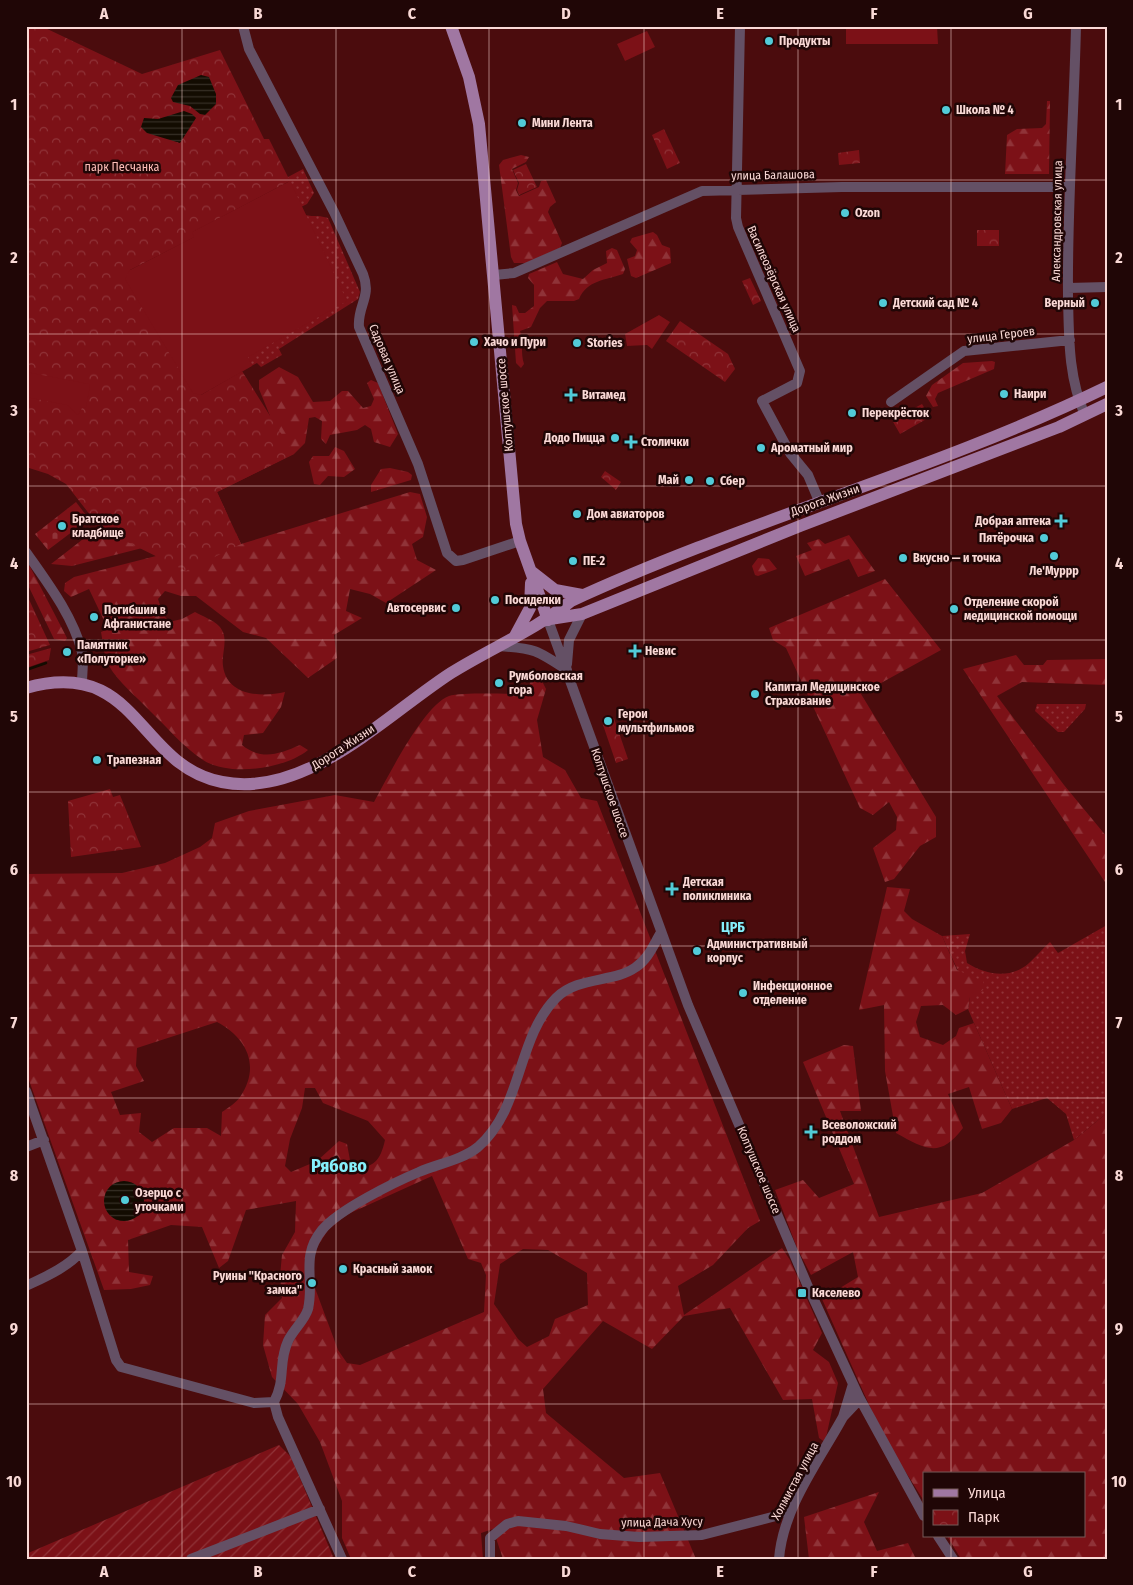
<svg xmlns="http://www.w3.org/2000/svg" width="1133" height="1585" font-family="'Fira Sans Condensed',sans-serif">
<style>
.grass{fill:url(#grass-dots)}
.forest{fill:url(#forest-firs);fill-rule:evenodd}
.cemetery{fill:url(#cemetery-stones)}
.park{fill:url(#park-crowns)}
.garden{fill:url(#garden-furrows)}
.pitch{fill:#7c1117}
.water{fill:url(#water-rules)}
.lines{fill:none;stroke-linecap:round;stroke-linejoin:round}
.stream{stroke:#130c01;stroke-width:2.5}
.minor{stroke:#645065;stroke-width:10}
.major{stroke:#a077a2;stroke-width:12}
.grid{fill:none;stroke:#fad9d6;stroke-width:1;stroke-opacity:0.55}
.poi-dot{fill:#52cbd8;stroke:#200606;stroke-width:2}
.labels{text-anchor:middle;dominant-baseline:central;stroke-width:5;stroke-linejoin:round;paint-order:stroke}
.poi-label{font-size:12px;font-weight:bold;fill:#fad9d6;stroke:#200606;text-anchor:start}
.park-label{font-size:12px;fill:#fcbdb7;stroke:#200606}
.street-label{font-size:12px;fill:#fad9d6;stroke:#200606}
.neighbourhood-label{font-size:14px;font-weight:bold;fill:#85effb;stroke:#200606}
.district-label{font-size:18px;font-weight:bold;fill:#85effb;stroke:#200606}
.neatline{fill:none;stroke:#fad9d6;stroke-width:2}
.grid-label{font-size:16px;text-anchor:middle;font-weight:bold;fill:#fad9d6}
</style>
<defs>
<pattern id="grass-dots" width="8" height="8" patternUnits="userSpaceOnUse" patternTransform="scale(1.25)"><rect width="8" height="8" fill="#7c1117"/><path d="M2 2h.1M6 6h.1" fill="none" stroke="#903338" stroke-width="1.8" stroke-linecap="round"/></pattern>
<pattern id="forest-firs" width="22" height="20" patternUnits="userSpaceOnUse" patternTransform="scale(1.25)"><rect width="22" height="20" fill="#7c1117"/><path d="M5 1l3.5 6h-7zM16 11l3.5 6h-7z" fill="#903338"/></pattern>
<pattern id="cemetery-stones" width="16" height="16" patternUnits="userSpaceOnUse" patternTransform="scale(1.25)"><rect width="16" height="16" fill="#7c1117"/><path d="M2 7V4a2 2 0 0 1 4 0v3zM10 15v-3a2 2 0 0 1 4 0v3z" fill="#903338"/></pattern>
<pattern id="park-crowns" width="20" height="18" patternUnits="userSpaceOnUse" patternTransform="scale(1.25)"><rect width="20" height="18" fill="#7c1117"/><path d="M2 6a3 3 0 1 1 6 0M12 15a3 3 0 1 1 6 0" fill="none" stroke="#903338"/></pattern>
<pattern id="garden-furrows" width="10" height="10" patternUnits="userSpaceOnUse" patternTransform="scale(1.25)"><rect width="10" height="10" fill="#7c1117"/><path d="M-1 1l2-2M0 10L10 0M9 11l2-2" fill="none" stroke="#903338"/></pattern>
<pattern id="water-rules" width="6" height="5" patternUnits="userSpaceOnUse" patternTransform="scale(1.25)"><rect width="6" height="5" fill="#130c01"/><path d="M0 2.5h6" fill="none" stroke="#362f25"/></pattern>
</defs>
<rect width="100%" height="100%" fill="#4b0c0d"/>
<path class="grass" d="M 303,169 L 314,193 L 307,204 L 295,210 C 311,220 312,213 328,218 L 360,292 L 358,299 L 279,349 L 282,355 L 261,367 L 257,363 L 242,371 L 289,180 L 288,177 Z
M 1037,704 L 1086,704 L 1085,709 L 1064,732 L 1058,732 L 1035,711 Z
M 1107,925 L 1107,1113 L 1074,1140 L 1066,1114 L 1047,1098 L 1012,1109 L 974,1023 L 968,1009 L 970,997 L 942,936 L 970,934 L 965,951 L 967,963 C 986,975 1010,979 1028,964 C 1036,957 1042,949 1050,942 L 1058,953 Z"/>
<path class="forest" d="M 1047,101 L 1050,101 L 1049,174 L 1005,174 L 1007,135 L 1017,129 L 1042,128 L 1046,124 Z
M 521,155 L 529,157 L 526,162 L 512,169 L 518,183 L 516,190 L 519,196 L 539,187 L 541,181 L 546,180 L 556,202 L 550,207 L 548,212 L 562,243 L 560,248 L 526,263 L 514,263 L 511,257 L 499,165 L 503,160 Z
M 653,232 L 657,235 L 662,245 L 670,248 L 671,263 L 636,278 L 631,276 L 627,259 L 635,256 L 637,250 L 630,242 L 632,238 Z
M 612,248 L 617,250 L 625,269 L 623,274 C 606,280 587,280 579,299 L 574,301 L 547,301 L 540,308 L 531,327 L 520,331 C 524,343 520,352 524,364 L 521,368 L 516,363 L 512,305 L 516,306 L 519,313 L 525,313 L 534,306 L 534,285 L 528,278 L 529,274 L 557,262 L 563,274 L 583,279 L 593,270 L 607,263 L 606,251 Z
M 992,361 L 995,362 L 994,369 L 938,393 L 935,399 L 938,406 L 933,407 L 926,396 L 932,385 L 963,363 Z
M 279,367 L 298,377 L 313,402 L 330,401 L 342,391 L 348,391 L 363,408 L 371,406 L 374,399 L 367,383 L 371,380 L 378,383 L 398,434 L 390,447 L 374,442 L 371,429 L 365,425 L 357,430 L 330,435 L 326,444 L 321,439 L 322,421 L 315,417 L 309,418 L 305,443 L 294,454 L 217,492 L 228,516 L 180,475 L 270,416 L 259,389 L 259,380 Z
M 335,447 L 344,451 L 355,469 L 344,477 L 328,476 L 320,485 L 314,484 L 309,462 L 313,456 L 329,456 Z
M 390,468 L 408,472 L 412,475 L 411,480 L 371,492 L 371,485 L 381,469 Z
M 410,492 L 420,494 L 427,517 L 423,537 L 412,544 L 417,560 L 436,570 L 386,603 L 370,594 L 350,589 L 346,611 L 362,618 L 334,635 L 337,658 L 308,678 L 266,638 L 243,632 L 196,596 L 181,596 L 165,591 L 158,599 L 163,614 L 169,622 L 182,619 L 195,612 C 202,616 213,620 219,626 C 230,638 221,652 223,666 C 227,697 263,697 285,692 L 281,707 L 263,733 L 244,735 L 242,745 C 262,761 279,754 300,745 L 308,750 C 285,769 229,777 203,760 C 183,747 167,727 150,711 C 136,696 119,683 109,666 C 104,657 103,642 101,632 L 108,629 L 89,589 L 71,597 L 64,591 L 65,583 L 74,577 L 156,556 L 150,546 L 72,566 L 51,564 L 105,522 L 236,533 L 241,544 Z
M 849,535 L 875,571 L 858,577 L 849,559 L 805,576 L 796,556 L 812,550 L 807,543 L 819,539 L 825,544 Z
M 758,558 L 769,559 L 777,569 L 758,576 L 755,575 L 752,566 Z
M 26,559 L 67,638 L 65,641 L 54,639 L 26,581 Z
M 885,579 L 941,650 L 861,694 L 936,817 L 936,837 L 920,846 L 894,879 L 885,882 L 873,848 L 896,830 L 897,817 L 889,802 L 873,815 L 860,808 L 786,648 L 773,640 L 769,628 Z
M 1016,655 L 1024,665 L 1043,665 L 1047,660 L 1107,659 L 1107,685 L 1022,682 L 997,696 L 1064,785 L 1107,837 L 1107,885 L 963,669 Z
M 539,675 L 546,689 L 537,720 L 543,757 L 565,770 L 581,798 L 597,801 L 760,1221 L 748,1228 L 713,1265 L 678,1286 L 684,1315 L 782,1248 L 790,1260 L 822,1333 L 813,1350 L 829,1362 L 838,1383 L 825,1442 L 819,1438 L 812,1399 L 783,1400 L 730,1308 L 684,1316 L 652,1349 L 603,1321 L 543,1389 L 546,1413 L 624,1478 L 660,1473 L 696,1559 L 503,1559 L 493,1529 L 481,1533 L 483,1559 L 351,1559 L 342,1538 L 342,1501 L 320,1442 L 298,1404 L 272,1377 L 263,1345 L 265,1315 L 282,1298 L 280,1276 L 282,1255 L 295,1232 L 296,1201 L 246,1210 L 228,1261 L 219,1268 L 202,1227 L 171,1225 L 128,1240 L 129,1272 L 153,1276 L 150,1285 L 131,1289 L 104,1290 L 26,1072 L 26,874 L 122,873 L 165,863 L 200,847 L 212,838 L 215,823 L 249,811 L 335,795 L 374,802 C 388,777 423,706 449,696 C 461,692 509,694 525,694 L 533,677 ZM 217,1022 C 247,1038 261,1066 240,1097 C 236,1103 228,1108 222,1112 L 221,1136 L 207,1128 L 174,1128 L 152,1142 L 139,1132 L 141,1113 L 120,1115 L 111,1092 L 144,1081 L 136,1066 L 137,1048 ZM 305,1088 L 315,1088 L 323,1103 L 368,1121 L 385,1140 C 380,1162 374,1166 352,1171 L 347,1144 L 339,1141 L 317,1161 L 291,1172 L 285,1166 L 290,1139 L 302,1108 ZM 432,1176 L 468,1259 L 481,1263 L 486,1275 L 484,1312 L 360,1365 L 347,1363 L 338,1350 L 312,1280 L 312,1255 L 328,1230 L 346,1215 ZM 105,1200 L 130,1220 L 116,1220 L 107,1211 ZM 523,1249 L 548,1250 L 587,1273 L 588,1305 L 555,1319 L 549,1336 L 527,1347 L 518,1339 L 494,1304 L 500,1264 Z
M 887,887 L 910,889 L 904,911 L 912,919 L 942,936 L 957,970 L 983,981 L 985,989 L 970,997 L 968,1009 L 956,1015 L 943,1005 L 921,1006 L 916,1022 L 920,1037 L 943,1045 L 956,1036 L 959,1028 L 974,1023 L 1012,1109 L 1001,1123 L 982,1129 L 969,1087 L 948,1094 L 963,1128 C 940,1159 925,1149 896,1133 L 885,1071 L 884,1005 L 859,1010 Z
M 844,1045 L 853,1046 L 861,1111 L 840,1111 L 879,1217 L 982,1193 L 1074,1140 L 1107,1113 L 1107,1559 L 961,1559 L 947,1536 L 1084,1536 L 1084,1474 L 924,1474 L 924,1501 L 883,1436 L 822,1299 L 858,1277 L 853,1252 L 811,1275 L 797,1248 L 775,1190 L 803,1180 L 819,1198 L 854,1184 L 803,1062 Z
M 879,1492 L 864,1522 L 877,1551 L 908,1543 L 916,1559 L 809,1559 L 804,1517 Z"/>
<path class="cemetery" d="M 76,502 L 89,519 L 48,550 L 35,534 Z"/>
<path class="park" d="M 26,26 L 41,26 L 142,74 L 220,50 L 264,139 L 269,139 L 290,181 L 193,232 L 195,237 L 130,270 L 201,395 L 242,371 L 294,454 L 217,492 L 241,544 L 186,571 L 101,529 L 66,484 L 48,474 L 26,467 Z
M 664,129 L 680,163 L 667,169 L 652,135 Z
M 859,150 L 860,163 L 839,165 L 838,153 Z
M 526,164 L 537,187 L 519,195 L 517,190 L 519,183 L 513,170 Z
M 977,230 L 999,230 L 999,246 L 977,246 Z
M 750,278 L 761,301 L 753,305 L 742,281 Z
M 680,321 L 728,354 L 735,369 L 725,382 L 666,341 Z
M 922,404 L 930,417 L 900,434 L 892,420 Z
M 605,471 L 621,482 L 616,490 L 601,477 Z
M 26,593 L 50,645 L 26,652 Z
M 51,648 L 49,660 L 26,668 L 26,655 Z
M 614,718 L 628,759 L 616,763 L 602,722 Z
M 110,789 L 113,797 L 120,795 L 141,847 L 71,857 L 68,801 Z"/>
<path class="garden" d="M 279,1445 L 291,1457 L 334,1559 L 26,1559 L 26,1554 Z"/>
<path class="pitch" d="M 846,26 L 937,26 L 938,44 L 846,44 Z
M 647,31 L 655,47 L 625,61 L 617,44 Z
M 290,181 L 347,301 L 248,357 L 252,366 L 201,395 L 193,393 L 125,279 L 130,270 L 194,237 L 192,232 Z
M 659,315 L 670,322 L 652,349 L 647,345 L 627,346 L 625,334 Z
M 26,372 L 89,384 L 90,386 L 86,407 L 82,408 L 78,415 L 67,405 L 26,397 Z"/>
<path class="water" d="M 201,75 L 209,77 L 216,94 L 216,104 L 205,115 L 200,114 L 190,106 L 173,102 L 171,98 L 178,85 Z
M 184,111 L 192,114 L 196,118 L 180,143 L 147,133 L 141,127 L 144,118 L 158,119 Z
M104 1201a20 20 0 1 1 40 0a20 20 0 1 1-40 0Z"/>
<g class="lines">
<path class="stream" d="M 26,670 L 46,663"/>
<path class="minor" d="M 243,26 L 249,49 L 334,212 L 363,274 C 372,297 357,306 359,327 L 418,464 L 447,553 L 456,561 L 463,560 L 520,541
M 740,26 L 736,218 L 738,227 L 800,371 L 797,383 L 762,401 L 790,453 L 808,475 L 819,501
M 1076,26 C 1074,116 1067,206 1068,296 C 1069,336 1068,377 1085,415
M 494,275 L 514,273 L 702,191 L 842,187 L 1070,187
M 1068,288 L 1107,287
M 891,402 L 964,351 L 1070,340
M 26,552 C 47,582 73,616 82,652 C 84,662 82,673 82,683
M 548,620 L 688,1005 L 809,1289 L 860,1399 L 924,1516
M 498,646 C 534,648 537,650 567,670
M 567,664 L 569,640 L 582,614
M 26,1091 L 82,1251 L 116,1360 L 121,1367 L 254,1403 L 274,1402
M 26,1147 L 44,1140
M 26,1286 C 47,1276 66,1268 82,1251
M 853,1384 L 843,1417 L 860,1399
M 938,1536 L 953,1559
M 191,1559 L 320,1509
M 342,1559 L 278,1417 L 274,1402 C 286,1380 278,1362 288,1341 C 293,1330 305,1320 308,1309 C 315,1279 300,1257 322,1230 C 338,1210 395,1182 419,1172 C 437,1164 462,1160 478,1147 C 523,1108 516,1039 556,998 C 578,976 614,983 636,967 C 648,959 653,946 660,934
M 490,1559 L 490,1538 L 507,1524 L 518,1521 L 566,1526 L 600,1534 L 639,1537 L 702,1535 L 776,1516 L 795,1502
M 779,1559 C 783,1507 819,1461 843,1417"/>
<path class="major" d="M 451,26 L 469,77 L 479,124 L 516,524 L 520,541 L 548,620
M 532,572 L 555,590 L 582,595
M 550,619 L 582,614 L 800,526 L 1059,427 L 1107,404
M 515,636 L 530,608 L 531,583
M 26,688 C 139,656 137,766 222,782 C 306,799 386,715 451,673 C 491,648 535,630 571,601 C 746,520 934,471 1107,387"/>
</g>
<path class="grid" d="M 182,26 L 182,1559M 336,26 L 336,1559M 489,26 L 489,1559M 644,26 L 644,1559M 798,26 L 798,1559M 951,26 L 951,1474M 26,180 L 1107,180M 26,334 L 1107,334M 26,486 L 1107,486M 26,640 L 1107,640M 26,792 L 1107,792M 26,946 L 1107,946M 26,1098 L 1107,1098M 26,1252 L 1107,1252M 26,1404 L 1107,1404M 951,1536 L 951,1559"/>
<g class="poi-dot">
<circle cx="769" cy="41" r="5"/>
<circle cx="946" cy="110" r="5"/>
<circle cx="522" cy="123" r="5"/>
<circle cx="845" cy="213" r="5"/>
<circle cx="883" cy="303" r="5"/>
<circle cx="1095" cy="303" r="5"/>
<circle cx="474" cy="342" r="5"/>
<circle cx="577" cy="343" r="5"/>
<circle cx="1004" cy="394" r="5"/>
<path d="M568.5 387.5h5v5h5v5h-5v5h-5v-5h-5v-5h5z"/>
<circle cx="852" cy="413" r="5"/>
<circle cx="615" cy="438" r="5"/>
<path d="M628.5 434.5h5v5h5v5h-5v5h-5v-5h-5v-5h5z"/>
<circle cx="761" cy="448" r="5"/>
<circle cx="689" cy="480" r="5"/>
<circle cx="710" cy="481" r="5"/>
<circle cx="577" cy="514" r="5"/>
<path d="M1058.5 513.5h5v5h5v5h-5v5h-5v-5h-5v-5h5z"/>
<circle cx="62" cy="526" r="5"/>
<circle cx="1044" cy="538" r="5"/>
<circle cx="1054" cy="556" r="5"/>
<circle cx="903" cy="558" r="5"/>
<circle cx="573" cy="561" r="5"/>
<circle cx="495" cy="600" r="5"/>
<circle cx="456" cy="608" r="5"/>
<circle cx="954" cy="609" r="5"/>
<circle cx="94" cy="617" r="5"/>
<path d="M632.5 643.5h5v5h5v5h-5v5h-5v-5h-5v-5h5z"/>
<circle cx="67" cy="652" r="5"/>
<circle cx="499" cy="683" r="5"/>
<circle cx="755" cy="694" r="5"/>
<circle cx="608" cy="721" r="5"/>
<circle cx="97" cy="760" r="5"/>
<path d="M669.5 881.5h5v5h5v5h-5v5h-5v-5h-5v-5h5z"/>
<circle cx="697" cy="951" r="5"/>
<circle cx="743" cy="993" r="5"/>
<path d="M808.5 1124.5h5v5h5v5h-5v5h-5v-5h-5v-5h5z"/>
<circle cx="125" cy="1200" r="5"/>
<circle cx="343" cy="1269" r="5"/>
<circle cx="312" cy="1283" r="5"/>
<rect x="797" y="1288" width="10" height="10" rx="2.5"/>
</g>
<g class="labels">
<g class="poi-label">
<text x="779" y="41">Продукты</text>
<text x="956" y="110">Школа № 4</text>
<text x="532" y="123">Мини Лента</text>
<text x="855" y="213">Ozon</text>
<text x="893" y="303">Детский сад № 4</text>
<text x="1085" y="303" text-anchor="end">Верный</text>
<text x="484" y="342">Хачо и Пури</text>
<text x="587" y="343">Stories</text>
<text x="1014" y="394">Наири</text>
<text x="582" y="395">Витамед</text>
<text x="862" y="413">Перекрёсток</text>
<text x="605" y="438" text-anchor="end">Додо Пицца</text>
<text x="641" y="442">Столички</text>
<text x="771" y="448">Ароматный мир</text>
<text x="679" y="480" text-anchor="end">Май</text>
<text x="720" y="481">Сбер</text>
<text x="587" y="514">Дом авиаторов</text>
<text x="72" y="519">Братское<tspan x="72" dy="14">кладбище</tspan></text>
<text x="1051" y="521" text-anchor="end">Добрая аптека</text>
<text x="1034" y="538" text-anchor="end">Пятёрочка</text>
<text x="913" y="558">Вкусно — и точка</text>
<text x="583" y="561">ПЕ-2</text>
<text x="1054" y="571" text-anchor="middle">Ле'Муррр</text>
<text x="505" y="600">Посиделки</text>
<text x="964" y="602">Отделение скорой<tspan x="964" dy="14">медицинской помощи</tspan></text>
<text x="446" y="608" text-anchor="end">Автосервис</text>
<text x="104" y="610">Погибшим в<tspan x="104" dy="14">Афганистане</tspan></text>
<text x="77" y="645">Памятник<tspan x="77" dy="14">«Полуторке»</tspan></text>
<text x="645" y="651">Невис</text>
<text x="509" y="676">Румболовская<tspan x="509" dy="14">гора</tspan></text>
<text x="765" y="687">Капитал Медицинское<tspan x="765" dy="14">Страхование</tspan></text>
<text x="618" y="714">Герои<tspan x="618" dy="14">мультфильмов</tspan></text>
<text x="107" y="760">Трапезная</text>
<text x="683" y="882">Детская<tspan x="683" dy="14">поликлиника</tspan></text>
<text x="707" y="944">Административный<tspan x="707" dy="14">корпус</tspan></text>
<text x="753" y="986">Инфекционное<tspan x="753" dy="14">отделение</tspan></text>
<text x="822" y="1125">Всеволожский<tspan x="822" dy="14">роддом</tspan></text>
<text x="135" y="1193">Озерцо с<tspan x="135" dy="14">уточками</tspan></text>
<text x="353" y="1269">Красный замок</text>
<text x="302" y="1276" text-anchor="end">Руины "Красного<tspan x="302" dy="14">замка"</tspan></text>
<text x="812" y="1293">Кяселево</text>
</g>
<g class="park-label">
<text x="122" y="167">парк Песчанка</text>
</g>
<g class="street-label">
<text transform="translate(773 175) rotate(-1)">улица Балашова</text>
<text transform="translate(1057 221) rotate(-89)">Александровская улица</text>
<text transform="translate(774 279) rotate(66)">Василеозёрская улица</text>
<text transform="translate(1001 335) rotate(-7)">улица Героев</text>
<text transform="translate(387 359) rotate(67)">Садовая улица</text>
<text transform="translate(505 405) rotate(-95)">Колтушское шоссе</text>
<text transform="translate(825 500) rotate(-20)">Дорога Жизни</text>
<text transform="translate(343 747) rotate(-33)">Дорога Жизни</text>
<text transform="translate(610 793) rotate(71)">Колтушское шоссе</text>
<text transform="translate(759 1170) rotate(67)">Колтушское шоссе</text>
<text transform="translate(795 1481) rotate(-62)">Холмистая улица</text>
<text transform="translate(662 1522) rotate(-1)">улица Дача Хусу</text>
</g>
<g class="neighbourhood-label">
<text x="733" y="927">ЦРБ</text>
</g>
<g class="district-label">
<text x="339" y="1166">Рябово</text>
</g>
</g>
<rect width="1133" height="1585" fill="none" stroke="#200606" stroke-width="55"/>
<rect x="923" y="1472" width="162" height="65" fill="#200606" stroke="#775a59"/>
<rect x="933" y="1489" width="25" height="8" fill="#a077a2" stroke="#775a59"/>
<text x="968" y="1498" font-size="15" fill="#fad9d6">Улица</text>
<rect x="933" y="1510" width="25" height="15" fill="url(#park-crowns)" stroke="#775a59"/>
<text x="968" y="1522" font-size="15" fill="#fad9d6">Парк</text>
<rect x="28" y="28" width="1078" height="1530" class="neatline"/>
<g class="grid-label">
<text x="104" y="19">A</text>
<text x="258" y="19">B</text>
<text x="412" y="19">C</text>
<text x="566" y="19">D</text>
<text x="720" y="19">E</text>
<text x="874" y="19">F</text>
<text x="1028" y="19">G</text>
<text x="14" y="110">1</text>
<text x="1119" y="110">1</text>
<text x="14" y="263">2</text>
<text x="1119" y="263">2</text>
<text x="14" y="416">3</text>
<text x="1119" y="416">3</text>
<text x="14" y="569">4</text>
<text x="1119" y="569">4</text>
<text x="14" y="722">5</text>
<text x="1119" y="722">5</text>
<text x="14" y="875">6</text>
<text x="1119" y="875">6</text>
<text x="14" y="1028">7</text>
<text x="1119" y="1028">7</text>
<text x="14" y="1181">8</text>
<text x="1119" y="1181">8</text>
<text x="14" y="1334">9</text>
<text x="1119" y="1334">9</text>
<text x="14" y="1487">10</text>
<text x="1119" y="1487">10</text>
<text x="104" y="1577">A</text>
<text x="258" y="1577">B</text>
<text x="412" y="1577">C</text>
<text x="566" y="1577">D</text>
<text x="720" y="1577">E</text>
<text x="874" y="1577">F</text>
<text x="1028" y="1577">G</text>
</g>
</svg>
